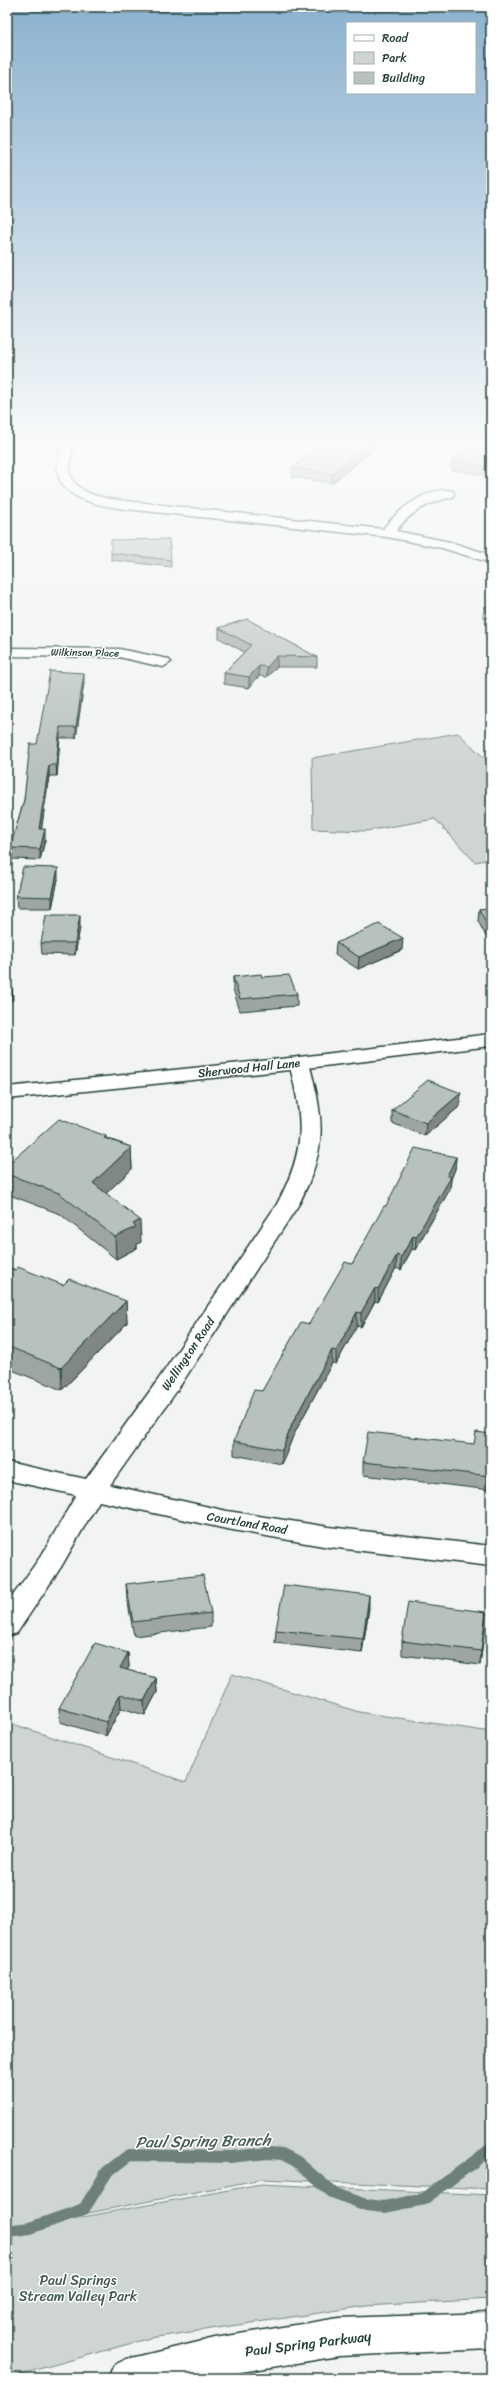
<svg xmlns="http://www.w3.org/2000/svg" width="498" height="2385" font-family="Sriracha,sans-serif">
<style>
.green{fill:#ced5d3;stroke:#768984}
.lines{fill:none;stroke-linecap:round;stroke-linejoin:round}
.stream{stroke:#6d807b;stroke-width:12}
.street-casing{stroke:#1f3d34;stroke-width:3}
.secondary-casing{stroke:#1f3d34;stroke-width:3}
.street{fill:#fff;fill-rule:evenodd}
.secondary{fill:#fff;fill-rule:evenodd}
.wall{fill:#9da6a3;stroke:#1f3d34}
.shaded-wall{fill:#808784;stroke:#1f3d34}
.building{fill:#b7c1bd;stroke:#1f3d34}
.labels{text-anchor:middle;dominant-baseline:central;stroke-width:3;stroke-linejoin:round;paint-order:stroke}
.far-street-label{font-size:10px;fill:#1f3d34;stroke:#fff}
.street-label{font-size:12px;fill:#1f3d34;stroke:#fff}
.near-park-label{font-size:14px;fill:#425b54;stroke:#fff}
.near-street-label{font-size:14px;fill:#1f3d34;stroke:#fff}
.near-water-label{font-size:16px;font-style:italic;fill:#465f57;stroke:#fff}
</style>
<rect width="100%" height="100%" fill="#f2f3f3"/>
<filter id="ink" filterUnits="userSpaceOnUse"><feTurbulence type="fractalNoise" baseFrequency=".025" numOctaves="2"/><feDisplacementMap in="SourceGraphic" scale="8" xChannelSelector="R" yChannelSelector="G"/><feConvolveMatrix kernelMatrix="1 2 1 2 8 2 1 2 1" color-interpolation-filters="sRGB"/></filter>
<g filter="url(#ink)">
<path class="green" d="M 458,733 L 491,764 L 491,859 L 475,862 L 435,819 L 366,831 L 313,829 L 312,758 Z
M 232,1674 L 359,1712 L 491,1732 L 491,2189 L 262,2179 L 7,2229 L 7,1722 L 186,1782 Z
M 261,2184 L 491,2195 L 491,2299 L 366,2306 L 150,2338 L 7,2378 L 7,2231 Z"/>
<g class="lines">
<path class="stream" d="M 7,2231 L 30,2228 L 84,2209 L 107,2172 L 129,2155 L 230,2157 L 268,2153 L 282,2154 L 296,2161 L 332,2192 L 366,2205 L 384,2207 L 424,2199 L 491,2149"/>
<defs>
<path id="street" d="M 63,441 L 75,441 C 73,451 68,462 70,473 C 75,495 107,499 126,501 L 383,529 C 397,511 428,485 453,491 L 454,494 L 453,497 C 429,502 411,511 396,531 L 450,542 L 491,555 L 491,563 L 442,548 L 387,537 L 126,509 C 103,506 62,501 58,472 C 56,462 61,451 63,441 Z
M 7,648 L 119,649 L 168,659 L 171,662 L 163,667 L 119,657 L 7,656 Z
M 299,1057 L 306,1059 L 309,1063 C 325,1122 327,1148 299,1204 L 176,1392 L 110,1485 L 227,1511 L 329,1527 L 491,1546 L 491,1566 L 329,1547 L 227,1529 L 99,1501 L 61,1567 L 17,1633 L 7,1636 L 7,1604 L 43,1553 L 76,1495 L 7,1480 L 7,1462 L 86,1479 L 158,1380 L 277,1204 C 306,1149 304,1122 289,1063 L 292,1059 Z
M 491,2313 L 491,2349 L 339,2356 L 205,2378 L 108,2378 L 114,2365 L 127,2359 L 215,2338 L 339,2318 Z"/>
<path id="secondary" d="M 491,1034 L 491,1046 L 299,1069 L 7,1099 L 7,1087 L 299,1057 Z"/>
</defs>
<use href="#street" class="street-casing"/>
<use href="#secondary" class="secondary-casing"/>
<use href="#street" class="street"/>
<use href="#secondary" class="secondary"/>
</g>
<path class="wall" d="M 327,441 L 384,441 L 332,483 L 292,477 L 292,468 Z
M 491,441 L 491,468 L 483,475 L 452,470 L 452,461 Z
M 111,553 L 171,560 L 171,567 L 111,560 Z
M 491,605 L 491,621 L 483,617 L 484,607 Z
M 219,628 L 317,657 L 317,667 L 277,667 L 267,677 L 259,676 L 249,688 L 224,684 L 224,673 L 244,652 L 219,638 Z
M 84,683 L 76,738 L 60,738 L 57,776 L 49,776 L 41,829 L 45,840 L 40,860 L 11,859 L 10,848 L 24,800 L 37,744 Z
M 58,879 L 52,908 L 17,908 L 16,896 Z
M 491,908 L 491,944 L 490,944 L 478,921 L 479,909 Z
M 80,927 L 75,955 L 42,954 L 41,943 Z
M 336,943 L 402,950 L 358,969 L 335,954 Z
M 233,977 L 262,977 L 297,994 L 297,1006 L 240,1011 L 233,989 Z
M 460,1106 L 425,1136 L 392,1123 L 392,1110 Z
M 106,1136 L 106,1138 L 131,1147 L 132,1169 L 106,1193 L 141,1242 L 137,1244 L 137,1248 L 116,1259 L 60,1214 L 7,1194 L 7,1165 Z
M 456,1157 L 455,1169 L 451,1179 L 450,1189 L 415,1250 L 412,1249 L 401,1270 L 396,1268 L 378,1302 L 375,1301 L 361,1327 L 357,1326 L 336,1364 L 332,1363 L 293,1436 L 282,1464 L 234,1455 L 234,1441 L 262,1391 L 352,1264 L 386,1206 Z
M 7,1267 L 63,1285 L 126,1301 L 127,1323 L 62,1390 L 7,1368 Z
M 491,1434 L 491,1490 L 363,1475 L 363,1462 L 474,1444 Z
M 126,1584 L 211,1613 L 211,1627 L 134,1636 L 127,1598 Z
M 369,1608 L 362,1653 L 275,1643 L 276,1630 Z
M 485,1626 L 480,1665 L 402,1655 L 402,1641 Z
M 128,1653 L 129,1667 L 127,1670 L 156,1678 L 157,1692 L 145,1715 L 121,1708 L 106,1736 L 60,1722 L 59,1708 Z"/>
<path class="shaded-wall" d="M 9,441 L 12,441 L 7,459 L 7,448 Z
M 373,441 L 384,441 L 332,483 L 332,474 Z
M 491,460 L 491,468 L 483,475 L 484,466 Z
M 277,656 L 277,667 L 267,677 L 267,667 Z
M 259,666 L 259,676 L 249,688 L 249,677 Z
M 84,673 L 84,683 L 76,738 L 76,727 Z
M 60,727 L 60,738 L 57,776 L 56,765 Z
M 49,765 L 49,776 L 40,840 L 39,829 Z
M 45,829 L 45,840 L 40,860 L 40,849 Z
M 58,868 L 58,879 L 52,908 L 52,897 Z
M 80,915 L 80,927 L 75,955 L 75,943 Z
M 403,938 L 402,950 L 358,969 L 359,957 Z
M 12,988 L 13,1000 L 7,1003 L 7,990 Z
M 461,1093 L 460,1106 L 425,1136 L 426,1123 Z
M 131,1147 L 132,1169 L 94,1205 L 93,1183 Z
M 456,1157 L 455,1169 L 451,1179 L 450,1189 L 415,1250 L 416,1237 Z
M 140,1220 L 141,1242 L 137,1244 L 137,1248 L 116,1259 L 115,1237 L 133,1224 Z
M 413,1236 L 412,1249 L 401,1270 L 401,1257 Z
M 397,1255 L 396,1268 L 378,1302 L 378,1289 Z
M 375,1288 L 375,1301 L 361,1327 L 361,1313 Z
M 126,1301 L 127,1323 L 62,1390 L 61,1368 Z
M 357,1312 L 357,1326 L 336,1364 L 336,1351 Z
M 332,1350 L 332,1363 L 293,1436 L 282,1464 L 282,1450 L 293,1422 Z
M 369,1595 L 369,1608 L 362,1653 L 363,1639 Z
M 486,1612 L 485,1626 L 480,1665 L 481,1651 Z
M 128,1653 L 129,1667 L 121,1682 L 120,1668 Z
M 156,1678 L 157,1692 L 145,1715 L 144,1701 Z
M 120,1694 L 121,1708 L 106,1736 L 106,1722 Z"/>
<path class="building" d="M 7,441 L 9,441 L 7,448 Z
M 327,441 L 373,441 L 332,474 L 292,468 Z
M 476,441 L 491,441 L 491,460 L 484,466 L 452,461 Z
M 169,539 L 171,560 L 111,553 L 111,540 Z
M 491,605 L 491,611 L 484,607 Z
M 247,619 L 317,657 L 277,656 L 267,667 L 259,666 L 249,677 L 224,673 L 251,645 L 219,628 Z
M 50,671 L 84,673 L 76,727 L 60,727 L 56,765 L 49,765 L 39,829 L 45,829 L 40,849 L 10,848 L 24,800 L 30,744 L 37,744 Z
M 23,867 L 58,868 L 52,897 L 16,896 Z
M 491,908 L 491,932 L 479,909 Z
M 46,915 L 80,915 L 75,943 L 41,943 Z
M 379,924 L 403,938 L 359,957 L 336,943 Z
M 261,974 L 262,977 L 289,975 L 297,994 L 240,999 L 233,977 Z
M 7,984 L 12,988 L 7,990 Z
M 428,1080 L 461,1093 L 426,1123 L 392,1110 Z
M 59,1119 L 106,1136 L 104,1138 L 131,1147 L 93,1183 L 140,1220 L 133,1224 L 136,1227 L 115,1237 L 59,1193 L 7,1174 L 7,1165 Z
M 415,1148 L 456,1157 L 447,1176 L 451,1177 L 416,1237 L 413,1236 L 401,1257 L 397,1255 L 378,1289 L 375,1288 L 361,1313 L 357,1312 L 336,1351 L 332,1350 L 293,1422 L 282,1450 L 234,1441 L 254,1390 L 262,1391 L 301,1322 L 309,1324 L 345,1262 L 352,1264 L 384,1206 L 386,1206 Z
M 7,1267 L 15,1270 L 18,1267 L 63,1285 L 69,1279 L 126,1301 L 61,1368 L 7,1346 Z
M 368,1432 L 474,1444 L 476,1432 L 491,1434 L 491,1476 L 363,1462 Z
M 203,1575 L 211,1613 L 133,1622 L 126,1584 Z
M 284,1585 L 369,1595 L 363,1639 L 276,1630 Z
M 408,1602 L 486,1612 L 481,1651 L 402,1641 Z
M 95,1643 L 128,1653 L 120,1668 L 156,1678 L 144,1701 L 120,1694 L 106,1722 L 59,1708 Z"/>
</g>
<linearGradient id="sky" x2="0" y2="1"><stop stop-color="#8bb1cf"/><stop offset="0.57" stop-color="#f9fafa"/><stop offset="1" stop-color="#f9fafa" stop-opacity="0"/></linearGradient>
<rect width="498" height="775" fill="url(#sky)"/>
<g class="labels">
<g class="far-street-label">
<text transform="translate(85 653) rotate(1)">Wilkinson Place</text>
</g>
<g class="street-label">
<text transform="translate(249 1068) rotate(-6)">Sherwood Hall Lane</text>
<text transform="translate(188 1354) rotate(-56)">Wellington Road</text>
<text transform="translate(247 1523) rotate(10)">Courtland Road</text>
</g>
<g class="near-park-label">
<text x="78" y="2280">Paul Springs<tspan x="78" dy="16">Stream Valley Park</tspan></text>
</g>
<g class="near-street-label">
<text transform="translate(308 2344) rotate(-7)">Paul Spring Parkway</text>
</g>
<g class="near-water-label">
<text transform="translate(203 2141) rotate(-1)">Paul Spring Branch</text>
</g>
</g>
<rect width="498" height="2385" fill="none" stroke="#fff" stroke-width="24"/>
<rect x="12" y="12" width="474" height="2361" fill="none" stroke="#1f3d34" stroke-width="1.5" filter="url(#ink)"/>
<rect x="346" y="22" width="130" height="72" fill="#ffffff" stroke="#a5b1ae"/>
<rect x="354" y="35" width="20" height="6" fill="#ffffff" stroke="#a5b1ae"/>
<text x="382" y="42" font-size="12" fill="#1f3d34">Road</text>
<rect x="354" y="52" width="20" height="12" fill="#ced5d3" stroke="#a5b1ae"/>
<text x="382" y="62" font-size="12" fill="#1f3d34">Park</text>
<rect x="354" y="72" width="20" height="12" fill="#b7c1bd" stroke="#a5b1ae"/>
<text x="382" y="82" font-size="12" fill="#1f3d34">Building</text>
</svg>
